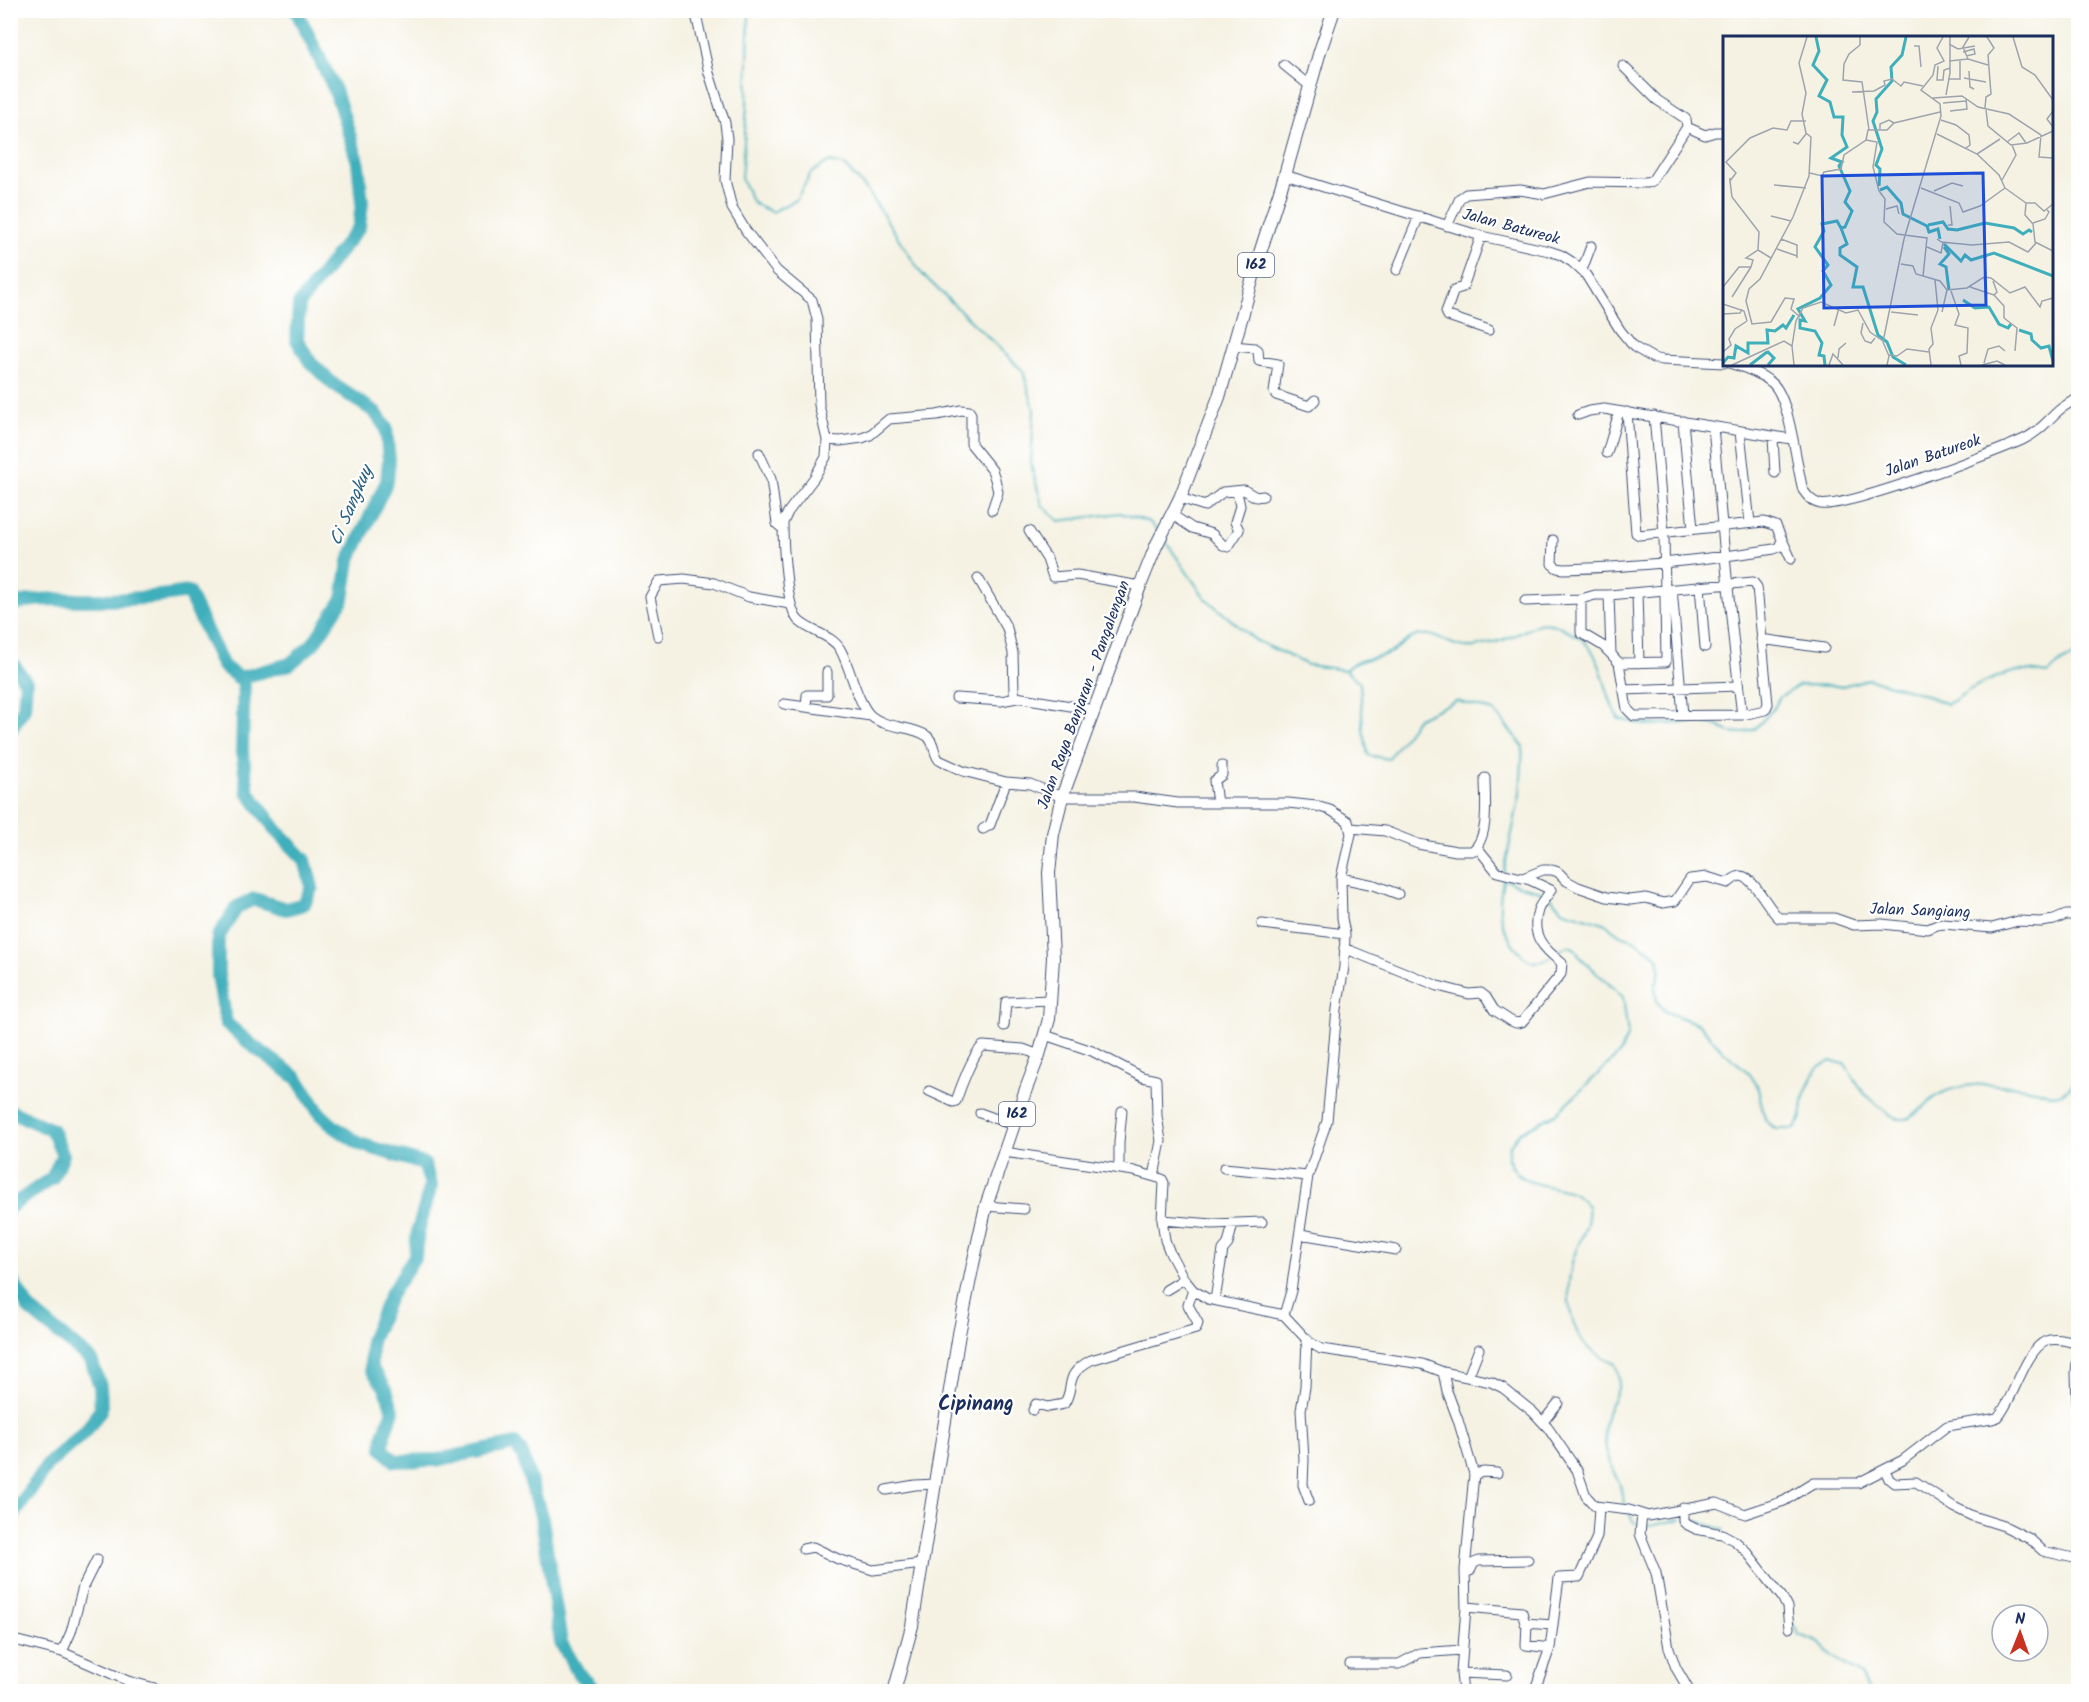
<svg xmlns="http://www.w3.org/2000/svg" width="2089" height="1702" font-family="Kalam,sans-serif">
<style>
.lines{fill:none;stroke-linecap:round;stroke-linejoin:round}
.stream{stroke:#40afbc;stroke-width:2}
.river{stroke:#40afbc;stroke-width:14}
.minor-casing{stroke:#3c4c72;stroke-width:11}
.major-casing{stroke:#3c4c72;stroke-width:14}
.minor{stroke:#fff;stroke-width:9}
.major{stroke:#fff;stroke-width:12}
.labels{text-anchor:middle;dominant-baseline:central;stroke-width:4.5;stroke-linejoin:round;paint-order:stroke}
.shield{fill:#fff;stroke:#5f6d8e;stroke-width:1.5}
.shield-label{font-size:15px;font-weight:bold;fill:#1b2f5e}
.street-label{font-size:16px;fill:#1b2f5e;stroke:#fff}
.water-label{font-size:18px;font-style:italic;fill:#2a6284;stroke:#fff}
.quarter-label{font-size:20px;font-weight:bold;fill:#1b2f5e;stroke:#fff}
.inset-river{fill:none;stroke:#40afbc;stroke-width:3}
.inset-road{fill:none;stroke:#9ea4ae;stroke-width:1.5}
.view{fill:#1d4ed8;fill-opacity:0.15;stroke:#1d4ed8;stroke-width:3}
.inset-edge{fill:none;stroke:#1b2f5e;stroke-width:3}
</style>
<rect width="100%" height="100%" fill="#fff"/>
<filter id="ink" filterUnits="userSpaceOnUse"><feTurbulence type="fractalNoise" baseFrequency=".0167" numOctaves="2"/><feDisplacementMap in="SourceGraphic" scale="12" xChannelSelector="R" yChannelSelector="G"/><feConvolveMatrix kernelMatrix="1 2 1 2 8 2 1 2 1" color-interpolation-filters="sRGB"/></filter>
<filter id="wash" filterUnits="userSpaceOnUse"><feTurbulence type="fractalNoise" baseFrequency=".008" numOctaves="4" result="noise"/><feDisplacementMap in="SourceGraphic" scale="24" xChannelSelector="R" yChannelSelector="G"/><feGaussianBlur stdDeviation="1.35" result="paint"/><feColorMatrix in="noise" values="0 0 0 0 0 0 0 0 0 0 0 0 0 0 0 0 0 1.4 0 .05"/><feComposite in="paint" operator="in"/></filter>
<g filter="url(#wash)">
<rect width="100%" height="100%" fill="#f5f2e3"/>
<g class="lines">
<path class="stream" d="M 749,10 L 747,107 L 741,178 L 753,203 L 772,212 L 796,200 L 811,173 L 828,162 L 844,165 L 867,190 L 921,273 L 1023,371 L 1034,409 L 1031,465 L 1042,505 L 1059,521 L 1120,513 L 1150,522 L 1158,532
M 1164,539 L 1205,598 L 1255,640 L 1308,665 L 1345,670 L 1360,683 L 1363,729 L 1368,755 L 1388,759 L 1418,718 L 1456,701 L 1494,711 L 1523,746 L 1520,794 L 1504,872
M 1345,670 C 1359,657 1375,660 1391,652 C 1402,646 1409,636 1422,635 C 1440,633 1452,650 1474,647 C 1492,644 1511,638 1526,630 C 1530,629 1535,625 1539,624 C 1551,621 1567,629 1577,636 C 1607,656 1601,692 1619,719 L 1645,725 L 1702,722 L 1716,725 L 1729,732 L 1742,733 L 1755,729 L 1774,708 L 1780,697 L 1800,685 L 1842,686 L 1869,679 L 1920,693 L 1947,704 C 1957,700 1962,694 1971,689 C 1981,683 2008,672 2019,671 C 2028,670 2039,673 2047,674 L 2062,662 L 2078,654
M 1503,878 C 1515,887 1531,887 1545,893
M 1503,880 C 1501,891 1499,901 1500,913 C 1502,928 1519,963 1538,962 C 1543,962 1547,959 1551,956
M 1550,896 L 1562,910 L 1604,923 L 1619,934 L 1635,941 L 1658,957 L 1660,970 L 1655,989 L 1657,1002 L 1666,1012 L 1699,1024 L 1723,1051 L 1749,1073 L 1757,1085 L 1765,1119 L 1775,1129 L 1795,1129 L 1801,1117 L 1804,1096 L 1812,1077 L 1820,1066 L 1831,1061 L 1845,1064 L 1864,1093 L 1891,1116 L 1896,1119 L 1907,1119 C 1919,1114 1928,1101 1940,1094 C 1970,1078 2021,1085 2052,1095 C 2064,1094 2074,1086 2078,1075
M 1556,953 L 1567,946 L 1574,948 L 1582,959 L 1623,997 L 1628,1034 L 1620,1053 L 1556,1114 L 1519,1133 L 1510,1145 L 1508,1159 C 1521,1190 1549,1183 1574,1193 C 1579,1196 1584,1202 1588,1206 C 1591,1228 1576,1243 1572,1263 C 1566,1290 1567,1321 1584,1343 C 1592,1353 1604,1359 1615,1364 C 1627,1395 1608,1396 1605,1422 C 1603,1436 1606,1455 1612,1468 C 1614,1474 1618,1479 1620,1485 C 1622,1493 1622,1499 1626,1507
M 1629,1512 L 1632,1520 L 1637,1524
M 1687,1518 L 1724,1530
M 1643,1525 L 1650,1526 L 1681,1519
M 1792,1622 L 1799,1635 L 1818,1642 L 1833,1657 L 1861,1675 L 1870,1692"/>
<path class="river" d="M 10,606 C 37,595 71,601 99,600 C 129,600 159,597 188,592 L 223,666 L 239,678 L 290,664 L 313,644 L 343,599 L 349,561 L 387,481 L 389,460 L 386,428 L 375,412 L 334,385 L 310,362 L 297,340 L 299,304 L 359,227 L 362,203 L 358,162 L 335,90 L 296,10
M 10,660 L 26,682 L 24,708 L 10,731
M 244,677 L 242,751 L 248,792 L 277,831 L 305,860 L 312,887 L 304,904 L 286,909 L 254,899 L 237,907 L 218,937 L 218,975 L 226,1023 L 253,1046 L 297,1078 L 320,1114 L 333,1126 L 360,1144 L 424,1164 L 431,1185 L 418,1231 L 415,1256 L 389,1297 L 371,1341 L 371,1368 L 386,1389 L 393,1411 L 384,1434 L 383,1449 L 395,1461 L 436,1460 L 515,1444 L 523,1456 L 542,1519 L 561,1643 L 579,1674 L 597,1692
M 10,1111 L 52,1130 L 63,1155 L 52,1178 L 10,1207
M 10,1277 L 29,1309 L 91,1360 L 100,1386 L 101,1409 L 86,1431 L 47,1465 L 10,1521"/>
</g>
</g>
<g filter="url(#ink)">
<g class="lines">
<defs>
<path id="minor" d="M 695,10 L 709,73 L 725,123 L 727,139 L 725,180 L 732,208 L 746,231 L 777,271 L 812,300 L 817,319 L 819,405 L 827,440 L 826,457 L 814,478 L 788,512 L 783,523 C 783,542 786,610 799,621 C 811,632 832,635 840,649 C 850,666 857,703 871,716 C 886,729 911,725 927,736 C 935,742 933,753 939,760 L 963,771 L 1006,782 L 1030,784 L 1062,797 L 1134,797 L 1178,803 L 1288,803 L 1316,806 L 1330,810 L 1348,821 L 1351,834 L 1341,878 L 1342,918 L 1345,934 L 1344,967 L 1337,1009 L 1327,1121 L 1308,1176 L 1291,1291 L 1284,1315
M 1284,65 L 1310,86
M 1623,66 L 1657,100 L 1686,119 L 1687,127
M 1285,175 L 1481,236 L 1549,251 L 1561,255 L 1572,262 L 1586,275 L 1620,330 L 1634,347 L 1653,358 L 1662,360 L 1724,363
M 1447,226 L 1460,198 L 1466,194 L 1520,190 L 1544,194 L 1590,182 L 1646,183 L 1652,181 L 1687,127 L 1705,135 L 1715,132 L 1724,132
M 1481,236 L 1463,287 L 1454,290 L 1446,312 L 1448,316 L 1489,330
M 1397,270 L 1419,216
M 1582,270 L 1591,246
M 1233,346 L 1255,348 L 1258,350 L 1259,361 L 1278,364 L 1274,392 L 1276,395 L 1309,406 L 1315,400
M 1732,364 C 1746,368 1760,373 1771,382 C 1790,396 1796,465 1803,490 C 1808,497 1812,502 1820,504 C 1842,509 1998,452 2024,439 C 2049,427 2052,409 2078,399
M 1627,412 L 1636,533 L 1639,535 L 1764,522 L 1776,526 L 1791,559
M 1578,415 L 1589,411 L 1604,409 L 1791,439
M 1683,421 L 1693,529
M 1713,427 C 1722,523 1730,620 1742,715
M 1740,432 L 1750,523
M 1773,438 L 1775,473
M 827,440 L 840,441 L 862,438 L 870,435 L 889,419 L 937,415 L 961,410 L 969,411 L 971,414 L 971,444 L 992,470 L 995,479 L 998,492 L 992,510
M 759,453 L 771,479 L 777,524 L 783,529
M 1607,453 L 1619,412
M 1180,498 L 1205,506 L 1223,492 L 1244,490 L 1256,497 L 1263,496
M 1171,514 L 1192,528 L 1212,534 L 1223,545 L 1228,547 L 1239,530 L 1235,522 L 1240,506 L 1237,492
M 1029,531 L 1047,559 L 1053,577 L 1077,575 L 1140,586
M 1553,540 L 1552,564 L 1557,568 L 1564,569 C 1635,567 1704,560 1774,549 L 1779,547 L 1782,540
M 978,578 L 1007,628 L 1013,653 L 1014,692 L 1016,697 L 1095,710
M 1753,582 L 1757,587 L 1768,704 L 1765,710 L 1742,715 L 1634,716 L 1627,709 L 1619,663 L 1611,654 L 1609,595 Z
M 1700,586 L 1705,647
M 1672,589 L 1683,715
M 1637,593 L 1639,663
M 1581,599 L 1581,633 L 1603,646 L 1611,654
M 1525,601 L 1581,599 L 1595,595 L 1609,595
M 658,636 L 650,597 L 659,581 L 684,579 L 714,583 L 749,597 L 790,604
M 1761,639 L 1824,648
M 1619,663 L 1666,662 L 1664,533 L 1654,416
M 1623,690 L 1738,686
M 956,698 L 1001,701 L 1017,698
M 784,704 L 871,716
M 806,707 L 807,695 L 827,695 L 827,672
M 1217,803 L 1214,781 L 1222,775 L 1222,766
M 1351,828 L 1385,831 L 1418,844 L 1456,851 L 1472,851 C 1490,838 1485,799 1485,778
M 983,829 L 990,825 L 1006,782
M 1341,878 L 1374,885 L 1398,894
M 1523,878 L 1543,870 L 1552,870 L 1558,872 L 1567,881 L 1578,887 L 1607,897 L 1630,900 L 1646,898 L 1663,903 L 1675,901 L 1690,879 L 1707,877 L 1728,883 C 1732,880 1736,876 1741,876 C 1754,877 1768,909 1779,918 L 1834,918 L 1854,925 L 1882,924 L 1928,929 L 1937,925 L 1943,924 L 1992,928 L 2018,921 L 2041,922 L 2054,920 L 2066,915 L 2078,915
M 1262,924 L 1345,934
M 1344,948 L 1438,986 L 1469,994 L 1481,993 L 1486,997 L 1494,1010 L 1511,1021 L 1516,1023 L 1522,1022 L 1561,974 L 1562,963 C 1544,949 1530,936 1538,910 C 1541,902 1547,897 1551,890 L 1530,880 L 1497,872 L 1477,847
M 1004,1026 L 1006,1002 L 1050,1000
M 1045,1035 L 1092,1051 L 1142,1077 L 1156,1080 L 1157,1116 L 1161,1141 L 1154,1176
M 929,1091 L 953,1102 L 956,1101 C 960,1089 973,1053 983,1046 L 1023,1049 L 1039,1055
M 980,1113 L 1013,1125
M 1004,1152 L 1134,1171 L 1162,1179 L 1164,1183 L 1162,1220 L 1165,1240 L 1170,1253 L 1184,1279 L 1193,1290 L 1208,1299 L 1284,1315 L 1309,1342 L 1321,1349 L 1422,1364 L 1443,1372 L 1491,1382 L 1503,1388 L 1533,1412 L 1548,1428 L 1577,1470 L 1586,1496 L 1595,1506 L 1629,1510 L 1648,1516 L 1717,1503 L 1745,1514 L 1784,1501 L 1813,1483 L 1858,1483 L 1903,1460 L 1947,1426 L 1992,1419 L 1998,1417 C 2014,1399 2025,1350 2046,1341 C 2056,1337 2069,1341 2078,1344
M 1224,1168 L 1308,1176
M 1119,1169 L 1119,1142 L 1122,1111
M 986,1206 L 1024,1209
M 1162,1220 L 1213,1224 L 1262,1222
M 1300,1234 L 1396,1250
M 1166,1290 L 1184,1279
M 1215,1300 L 1223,1250 L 1228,1244 L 1233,1223
M 1307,1339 L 1305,1387 L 1301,1410 L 1304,1459 L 1303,1485 L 1309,1501
M 2078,1351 L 2076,1373 L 2078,1433
M 1443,1372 L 1447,1391 L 1458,1420 L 1474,1474 L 1465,1570 L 1466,1607 L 1461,1673 L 1463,1692
M 1468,1377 L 1479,1349
M 1033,1410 L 1036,1404 L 1048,1407 L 1064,1404 C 1076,1386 1062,1376 1091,1360 L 1196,1329 L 1198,1323 L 1188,1305 L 1193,1290
M 1543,1422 L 1558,1403
M 1885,1470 L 1889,1479 L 1894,1483 L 1916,1482 L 1954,1507 L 1972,1516 L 2004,1526 L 2030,1539 L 2043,1551 L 2078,1559
M 1474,1474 L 1484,1472 L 1497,1473
M 886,1490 L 915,1485 L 936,1484
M 1683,1508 L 1683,1521 L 1686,1524 L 1696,1529 L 1722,1534 L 1735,1541 L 1747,1552 L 1782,1597 L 1787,1607 L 1789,1628
M 1642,1515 L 1640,1534 L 1656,1573 L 1669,1648 L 1676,1668 L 1690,1692
M 803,1549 L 813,1547 L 838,1559 L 873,1570 L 922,1564
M 1465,1572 L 1470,1571 L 1474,1563 L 1479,1561 L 1528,1560
M 1466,1607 L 1522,1612 L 1525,1623 L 1553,1625
M 1527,1623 L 1526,1645 L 1550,1648
M 10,1639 L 62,1652 L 128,1681 L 170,1692
M 62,1652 L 71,1632 L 83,1587 L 97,1559
M 1350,1664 L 1399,1664 L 1420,1653 L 1462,1650
M 1461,1673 L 1507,1675
M 1534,1692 L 1550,1648 L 1559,1578 L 1579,1577 L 1597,1537 L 1599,1508"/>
<path id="major" d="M 894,1692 L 912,1626 L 959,1334 L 973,1264 L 986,1206 L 1026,1089 L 1039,1055 L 1049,1019 L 1053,958 L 1049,873 L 1053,834 L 1062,797 L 1140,586 L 1156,546 L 1180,498 L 1219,397 L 1259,256 L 1285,175 L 1320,51 L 1334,10"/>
</defs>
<use href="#minor" class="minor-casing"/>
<use href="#major" class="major-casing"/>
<use href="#minor" class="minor"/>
<use href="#major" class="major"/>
</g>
</g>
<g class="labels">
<g class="shield">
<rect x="1238" y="253" width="36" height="24" rx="4.5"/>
<rect x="999" y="1102" width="36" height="24" rx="4.5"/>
</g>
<g class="shield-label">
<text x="1256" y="265">162</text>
<text x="1017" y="1114">162</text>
</g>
<g class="street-label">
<text transform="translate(1511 227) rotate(15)">Jalan Batureok</text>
<text transform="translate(1933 456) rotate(-19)">Jalan Batureok</text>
<text transform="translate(1084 695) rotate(-70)">Jalan Raya Banjaran - Pangalengan</text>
<text transform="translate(1920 911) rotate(2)">Jalan Sangiang</text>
</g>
<g class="water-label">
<text transform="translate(352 506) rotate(-67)">Ci Sangkuy</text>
</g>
<g class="quarter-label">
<text x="976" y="1405">Cipinang</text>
</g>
</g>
<g transform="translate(1723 36)">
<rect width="330" height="330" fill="#f5f2e3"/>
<path class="inset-river" d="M 93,1 L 96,15 L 90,29 L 104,44 L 96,60 L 107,66 L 111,81 L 120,81 L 119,99 L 124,111 L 108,122 L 119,126 L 116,130 L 127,155 L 122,166 L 129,175 L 122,191 L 118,192 L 114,185 L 99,188 L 101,195 L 92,211 L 105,229 L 100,235 L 108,249 L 97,262 L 75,273 L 82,285 L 77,284 L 77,292 L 92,295 L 99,307 L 96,319 L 101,320 L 102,329M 156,150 L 157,133 L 153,129 L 159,113 L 150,85 L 154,76 L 153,63 L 169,45 L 168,31 L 179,19 L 183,1M 157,154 L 164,151 L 178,167 L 180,178 L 204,190 L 206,196 L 215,193 L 217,203M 205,189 L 220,186 L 225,193 L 234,194 L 262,187 L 291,192 L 300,198 L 306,194 L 309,196M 118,192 L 124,208 L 117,212 L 117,219 L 134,231 L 130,251 L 140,251 L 155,299 L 164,306 L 170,321 L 183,329M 221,208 L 238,225 L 242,219 L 248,224 L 271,217 L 330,240M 221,211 L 226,218 L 217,228 L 223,231 L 226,254M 240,264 L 252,272 L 266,271 L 276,288 L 285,292 L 288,288M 296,294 L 308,298 L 309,304 L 318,312 L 326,310 L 330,325M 44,315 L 51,322 L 45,329M 0,327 L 5,321 L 11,322 L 13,310 L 25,317 L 25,307 L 45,307 L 44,294 L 52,295 L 60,289 L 63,292 L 71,279M 27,329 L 44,316"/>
<path class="inset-road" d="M 137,1 L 137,9 L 126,18 L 121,28 L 120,44 L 139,46 L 146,94M 290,1 L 299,31 L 312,39 L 330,64M 226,8 L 235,13 L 252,10M 191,10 L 196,10 L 198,31M 240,16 L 251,13 L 252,18 L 243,20M 245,23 L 240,11 L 246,1M 226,25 L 245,23 L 265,29M 215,30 L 214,44 L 220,44 L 221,34 L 227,32M 246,35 L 247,51 L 251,53M 241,42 L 263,46M 225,43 L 237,43 L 237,24M 129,56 L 151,55 L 162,49 L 161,45 L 169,43 L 178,50 L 181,46 L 200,50M 223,59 L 227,37 L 227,1M 210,62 L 239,60 L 255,71 L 286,78 L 318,99M 220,67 L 243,65M 262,72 L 263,61 L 268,58 L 265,19 L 271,12 L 264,1M 263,74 L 265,90 L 288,109 L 304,107 L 330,95M 227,75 L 244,73 L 243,63M 330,75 L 324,83 L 330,91M 218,84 L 233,89 L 246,99 L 247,109 L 243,112M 157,93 L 157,88 L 166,84 L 171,87M 214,98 L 254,118 L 276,139 L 282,152M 318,99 L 316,121 L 330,122M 143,104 L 154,106 L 150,131 L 156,155 L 162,163 L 161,186 L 174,198 L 204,202 L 200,240M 70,106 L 75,108 L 83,98M 284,106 L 296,97 L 303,107M 254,118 L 277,103M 87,137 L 99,140 L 101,136 L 118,133 L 121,119 L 143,104 L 145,94 L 164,94 L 171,87 L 217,76M 7,142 L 7,145 L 13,137 L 3,126 L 27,102 L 50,92 L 64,94 L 68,85 L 83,85M 279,144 L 293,119 L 289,109M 7,145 L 9,161 L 36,196 L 35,213M 51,149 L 83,152M 198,152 L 236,167 L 240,176 L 257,170 L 282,152M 282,152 L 303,167M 211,155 L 229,147 L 240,150M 303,167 L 302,179 L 310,188 L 312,206 L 330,215M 303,167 L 312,167 L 321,175 L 330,168M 163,173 L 174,170 L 176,178M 48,180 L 68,185M 310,187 L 322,183 L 326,176 L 324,174M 225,189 L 229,189 L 227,170M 58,203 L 74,209 L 74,222M 218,206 L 249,209 L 286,206 L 305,216 L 313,207M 204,211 L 218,217 L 220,207 L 214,203M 54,213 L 74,220M 178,228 L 190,230 L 193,238 L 217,245 L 224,254 L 244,252 L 261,241 L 268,242 L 287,257 L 302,251 L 317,271 L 319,265 L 330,262M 261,241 L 264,259M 270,245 L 274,256 L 271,259 L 281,270 L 281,282 L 294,292 L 292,315M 0,251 L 16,231 L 28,231 L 30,224 L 23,222 L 35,214 L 48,222M 247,251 L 271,259M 228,255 L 236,278 L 232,289 L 245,292 L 244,317 L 236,320 L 238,329M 9,261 L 28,231M 0,268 L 21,275 L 24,285M 168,276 L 195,279M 219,276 L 224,254M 0,278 L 17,277 L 19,273M 77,281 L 68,273 L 71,263 L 62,262 L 48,286 L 29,288 L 23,265 L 26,253 L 37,243 L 70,181 L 86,140 L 88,101 L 83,97 L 79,78 L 83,57 L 76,27 L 84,1M 140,287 L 138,297 L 142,305 L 148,307 L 152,302M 111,290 L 116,272M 69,310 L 73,285 L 80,272 L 98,266 L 123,277 L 135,274 L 147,296 L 160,305M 0,316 L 8,309 L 6,303 L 12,293 L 24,285M 166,319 L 174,320 L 184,313 L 206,316M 115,322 L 116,313 L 123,307M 261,327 L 265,313 L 276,310 L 282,315M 9,329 L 61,305 L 69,310 L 71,329M 106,329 L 110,318 L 120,329M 164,329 L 166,320 L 160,306 L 181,203 L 218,80 L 217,68 L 198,54 L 210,39 L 212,29 L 221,25 L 214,12 L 220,1M 208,329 L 206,313 L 210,308 L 208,292 L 215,274 L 212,244M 259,329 L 274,325 L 282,329"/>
<path class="view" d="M 260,137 L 263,269 L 101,272 L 99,140 Z"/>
<rect width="330" height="330" class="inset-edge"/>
</g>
<rect width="2089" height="1702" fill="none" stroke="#fff" stroke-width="36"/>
<g transform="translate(2020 1633) rotate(1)"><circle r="28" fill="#ffffff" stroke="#a4acbf" stroke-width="1.5"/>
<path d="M0-4.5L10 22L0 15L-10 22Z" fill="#c8321e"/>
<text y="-9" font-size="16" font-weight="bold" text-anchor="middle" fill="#1b2f5e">N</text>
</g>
</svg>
